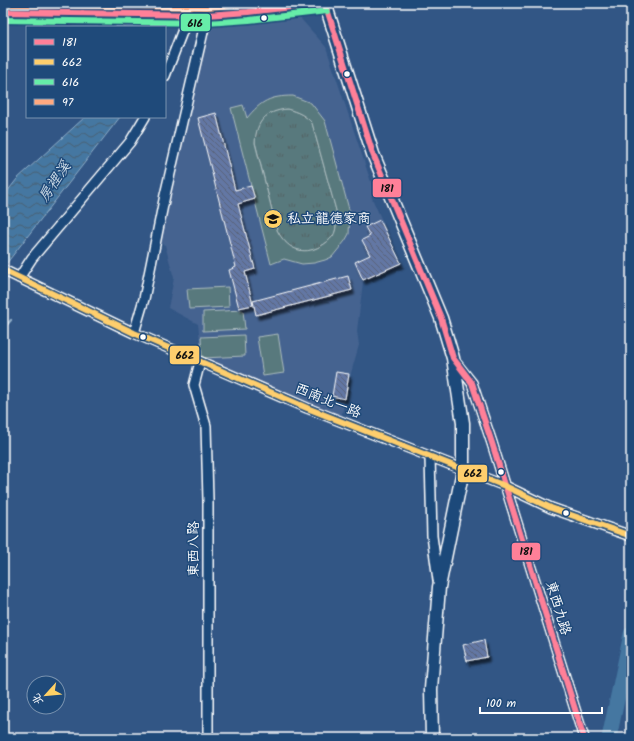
<svg xmlns="http://www.w3.org/2000/svg" width="634" height="741" font-family="Kalam,'LXGW WenKai TC',sans-serif">
<style>
.built{fill:#456390}
.grass{fill:url(#grass-tufts);stroke:#acbcbe}
.park{fill:#59797d;stroke:#acbcbe;fill-rule:evenodd}
.water{fill:url(#water-waves);stroke:#8fadc7}
.lines{fill:none;stroke-linecap:round;stroke-linejoin:round}
.stream{stroke:#8fadc7;stroke-width:2.5}
.river{stroke:#4477a1;stroke-width:15}
.building{fill:url(#building-back-hatch);stroke:#fff;filter:url(#shadow)}
.street-casing{stroke:#fff;stroke-width:12}
.secondary-casing{stroke:#fff;stroke-width:15}
.primary-casing{stroke:#fff;stroke-width:17}
.street{stroke:#1f4a7a;stroke-width:9}
.secondary{stroke:#1f4a7a;stroke-width:12}
.primary{stroke:#6c7d8c;stroke-width:14}
.bus-1-casing{stroke:#1f4a7a;stroke-width:9}
.bus-2-casing{stroke:#1f4a7a;stroke-width:9}
.bus-3-casing{stroke:#1f4a7a;stroke-width:9}
.bus-4-casing{stroke:#1f4a7a;stroke-width:9}
.bus-1{stroke:#ff8098;stroke-width:6}
.bus-2{stroke:#fece6d;stroke-width:6}
.bus-3{stroke:#66eda8;stroke-width:6}
.bus-4{stroke:#ffa980;stroke-width:6}
.bus-dot{fill:#fff;stroke:#1f4a7a;stroke-width:1.5}
.labels{text-anchor:middle;dominant-baseline:central;stroke-width:3;stroke-linejoin:round;paint-order:stroke}
.poi-label{font-size:14px;fill:#fff;stroke:#1f4a7a;text-anchor:start}
.street-label{font-size:14px;fill:#fff;stroke:#1f4a7a}
.water-label{font-size:15px;font-style:italic;fill:#d0dde8;stroke:#1f4a7a}
.line-badge{stroke:#1f4a7a;stroke-width:1.5}
.pale-badge-label{font-size:11px;text-anchor:middle;font-weight:bold;fill:#111}
</style>
<defs>
<pattern id="grass-tufts" width="24" height="20" patternUnits="userSpaceOnUse"><rect width="24" height="20" fill="#59797d"/><path d="M3 7l-1-3M5 7V3M7 7l1-3M15 17l-1-3M17 17v-4M19 17l1-3" fill="none" stroke="#526264"/></pattern>
<pattern id="water-waves" width="16" height="10" patternUnits="userSpaceOnUse"><rect width="16" height="10" fill="#4477a1"/><path d="M0 5q4-4 8 0t8 0" fill="none" stroke="#485f72"/></pattern>
<pattern id="building-back-hatch" width="6" height="6" patternUnits="userSpaceOnUse"><rect width="6" height="6" fill="#6377a4"/><path d="M-1 5l2 2M0 0l6 6M5-1l2 2" fill="none" stroke="#586278"/></pattern>
<filter id="shadow"><feDropShadow dx="2.5" dy="4.5" stdDeviation="1" flood-color="#0009"/></filter>
</defs>
<rect width="100%" height="100%" fill="#325685"/>
<filter id="ink" filterUnits="userSpaceOnUse"><feTurbulence type="fractalNoise" baseFrequency=".025" numOctaves="2"/><feDisplacementMap in="SourceGraphic" scale="8" xChannelSelector="R" yChannelSelector="G"/><feConvolveMatrix kernelMatrix="1 2 1 2 8 2 1 2 1" color-interpolation-filters="sRGB"/></filter>
<g filter="url(#ink)">
<path class="built" d="M 300,18 L 326,47 L 375,194 L 371,196 L 402,265 L 363,282 L 357,331 L 359,345 L 351,373 L 341,418 L 202,359 L 198,324 L 168,308 L 174,278 L 165,245 L 159,243 L 208,25 L 255,23 Z"/>
<path class="grass" d="M 287,109 C 298,112 305,115 312,123 L 337,214 C 336,221 337,230 333,236 C 330,240 325,244 321,246 C 302,257 286,248 277,230 L 255,142 C 256,121 266,111 287,109 Z"/>
<path class="park" d="M 293,96 L 311,103 L 325,121 L 350,213 L 349,234 L 345,241 L 332,257 L 325,260 L 314,263 L 302,264 L 284,259 L 271,264 L 231,108 L 243,105 L 247,118 C 261,101 270,96 293,96 ZM 287,109 C 298,112 305,115 312,123 L 337,214 C 336,221 337,230 333,236 C 330,240 325,244 321,246 C 302,257 286,248 277,230 L 255,143 C 256,121 266,111 287,109 Z
M 228,287 L 229,307 L 189,309 L 187,289 Z
M 243,310 L 245,329 L 203,331 L 203,312 Z
M 278,334 L 284,373 L 263,376 L 257,337 Z
M 244,335 L 245,356 L 202,358 L 201,337 Z"/>
<path class="water" d="M 122,3 L 164,3 L 161,27 L 116,27 Z
M 85,117 L 120,117 L 3,268 L 3,197 L 17,179 Z"/>
<g class="lines">
<path class="stream" d="M 3,329 L 11,320"/>
<path class="river" d="M 609,738 L 631,634"/>
</g>
<path class="building" d="M 216,113 L 235,190 L 251,186 L 255,199 L 238,204 L 255,269 L 245,272 L 253,305 L 239,308 L 229,270 L 236,267 L 198,118 Z
M 380,220 L 401,263 L 363,280 L 355,262 L 370,255 L 362,240 L 370,236 L 365,227 Z
M 348,276 L 352,290 L 256,315 L 253,301 Z
M 336,372 L 349,374 L 345,399 L 332,396 Z
M 484,640 L 487,657 L 467,661 L 463,645 Z"/>
<g class="lines">
<defs>
<path id="street" d="M 165,76 L 189,14
M 3,270 L 134,333 L 307,408 L 505,486 L 551,508 L 631,536
M 19,278 L 32,258 L 130,142 L 145,117
M 134,333 L 144,299 L 165,195 L 207,15
M 453,359 L 472,383 L 492,443 L 584,738
M 200,362 L 194,385 L 206,426 L 208,500 L 208,738
M 430,457 L 432,536 L 438,580"/>
<path id="secondary" d="M 325,3 L 373,154 L 441,318 L 453,358 L 458,391 L 463,423 L 463,470 L 439,587 L 431,689 L 432,738"/>
<path id="primary" d="M 3,12 L 207,15 L 248,12 L 326,3"/>
</defs>
<use href="#street" class="street-casing"/>
<use href="#secondary" class="secondary-casing"/>
<use href="#primary" class="primary-casing"/>
<use href="#street" class="street"/>
<use href="#secondary" class="secondary"/>
<use href="#primary" class="primary"/>
<defs>
<path id="bus-1" d="M 325,3 L 373,154 L 441,318 L 453,358 L 472,383 L 492,443 L 584,738
M 3,12 L 207,15 L 248,12 L 325,3"/>
<path id="bus-2" d="M 3,270 L 134,333 L 307,408 L 505,486 L 551,508 L 631,536"/>
<path id="bus-3" d="M 3,20 L 207,23 L 249,20 L 327,11"/>
<path id="bus-4" d="M 3,4 L 207,7 L 256,3"/>
</defs>
<use href="#bus-1" class="bus-1-casing"/>
<use href="#bus-2" class="bus-2-casing"/>
<use href="#bus-3" class="bus-3-casing"/>
<use href="#bus-4" class="bus-4-casing"/>
<use href="#bus-1" class="bus-1"/>
<use href="#bus-2" class="bus-2"/>
<use href="#bus-3" class="bus-3"/>
<use href="#bus-4" class="bus-4"/>
</g>
</g>
<defs>
<symbol id="school-disc" viewBox="-11 -11 22 22"><circle r="9.5" fill="#ffd166" stroke="#1f4a7a"/><path d="M0-5L7-2L0 1L-7-2ZM-4 1L0 2.5L4 1V4Q0 6-4 4Z" fill="#111"/></symbol>
</defs>
<g fill-rule="evenodd">
<use href="#school-disc" x="262" y="208" width="22" height="22"/>
</g>
<g class="bus-dot">
<circle cx="264" cy="18" r="3.5"/>
<circle cx="347" cy="74" r="3.5"/>
<circle cx="143" cy="337" r="3.5"/>
<circle cx="501" cy="472" r="3.5"/>
<circle cx="566" cy="513" r="3.5"/>
</g>
<g class="labels">
<g class="poi-label">
<text x="287" y="219">私立龍德家商</text>
</g>
<g class="street-label">
<text transform="translate(328 401) rotate(22)">西南北一路</text>
<text transform="translate(194 549) rotate(-90)">東西八路</text>
<text transform="translate(558 608) rotate(73)">東西九路</text>
</g>
<g class="water-label">
<text transform="translate(55 182) rotate(-56)">房裡溪</text>
</g>
</g>
<g class="line-badge">
<rect x="180" y="13" width="31" height="19" rx="4" fill="#66eda8"/>
<rect x="372" y="178" width="30" height="20" rx="4" fill="#ff8098"/>
<rect x="169" y="345" width="31" height="20" rx="4" fill="#fece6d"/>
<rect x="457" y="464" width="31" height="19" rx="4" fill="#fece6d"/>
<rect x="511" y="542" width="30" height="19" rx="4" fill="#ff8098"/>
</g>
<g class="pale-badge-label">
<text x="195" y="27">616</text>
<text x="387" y="192">181</text>
<text x="185" y="359">662</text>
<text x="473" y="477">662</text>
<text x="526" y="555">181</text>
</g>
<rect width="634" height="741" fill="none" stroke="#1f4a7a" stroke-width="16"/>
<rect x="8" y="8" width="618" height="725" fill="none" stroke="#fff" stroke-width="1.5" filter="url(#ink)"/>
<rect x="26" y="26" width="140" height="92" fill="#1f4a7a" stroke="#7992af"/>
<rect x="34" y="39" width="20" height="6" fill="#ff8098" stroke="#7992af"/>
<text x="62" y="46" font-size="12" fill="#ffffff">181</text>
<rect x="34" y="59" width="20" height="6" fill="#fece6d" stroke="#7992af"/>
<text x="62" y="66" font-size="12" fill="#ffffff">662</text>
<rect x="34" y="79" width="20" height="6" fill="#66eda8" stroke="#7992af"/>
<text x="62" y="86" font-size="12" fill="#ffffff">616</text>
<rect x="34" y="99" width="20" height="6" fill="#ffa980" stroke="#7992af"/>
<text x="62" y="106" font-size="12" fill="#ffffff">97</text>
<g transform="translate(46 695) rotate(243)"><circle r="19" fill="#1f4a7a" stroke="#7992af"/>
<path d="M0-3L7 15L0 10L-7 15Z" fill="#ffd166"/>
<text y="-6" font-size="11" font-weight="bold" text-anchor="middle" fill="#ffffff">北</text>
</g>
<path d="M480 707v6h122v-6" fill="none" stroke="#ffffff" stroke-width="2"/>
<text x="486" y="707" font-size="12" fill="#ffffff" stroke="#1f4a7a" stroke-width="3" paint-order="stroke">100 m</text>
</svg>
